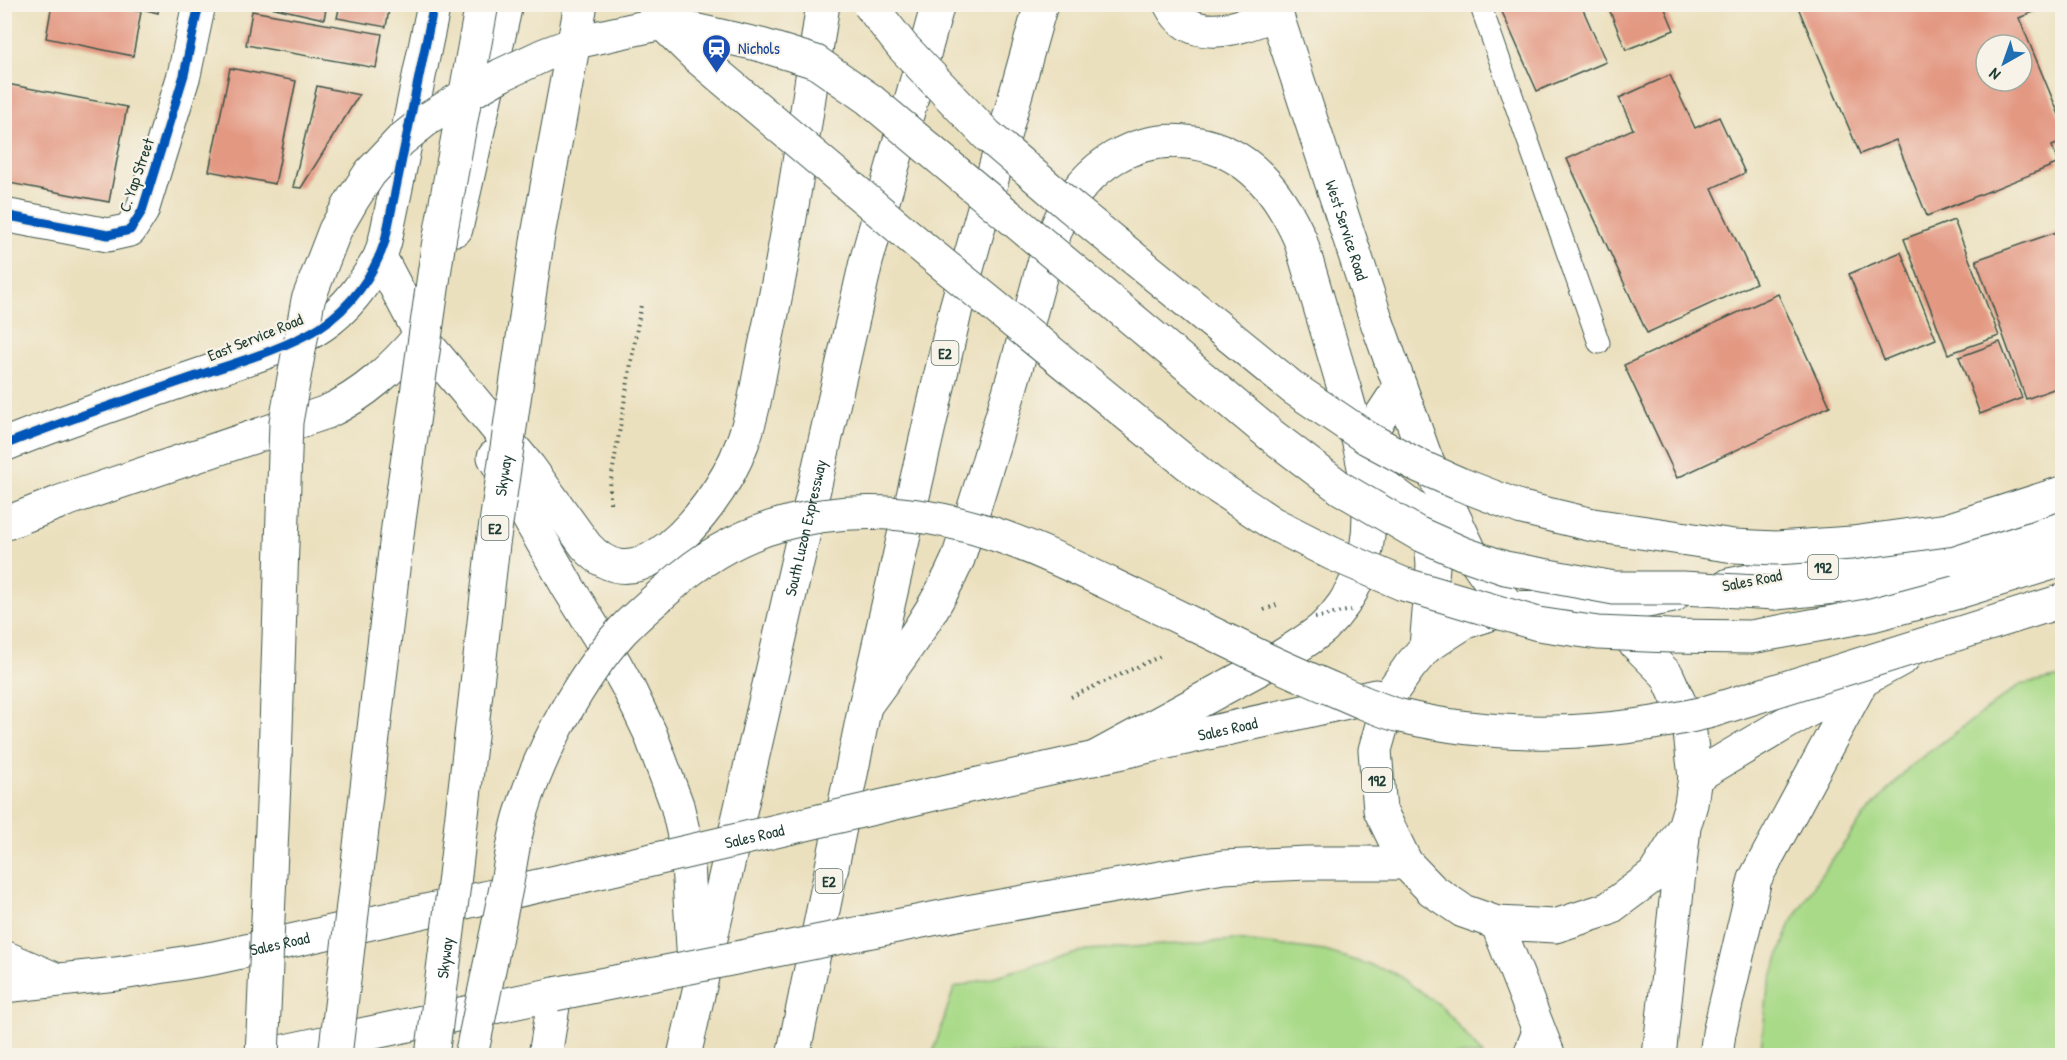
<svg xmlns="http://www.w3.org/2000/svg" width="2067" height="1060" font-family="'Patrick Hand',sans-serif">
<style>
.green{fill:#a9da88;stroke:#648c5e;stroke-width:1.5}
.building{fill:#e39882;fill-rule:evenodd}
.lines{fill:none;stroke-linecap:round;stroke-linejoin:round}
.lane-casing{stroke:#3e5549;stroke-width:23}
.street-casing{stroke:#3e5549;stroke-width:35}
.secondary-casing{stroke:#3e5549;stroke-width:35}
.primary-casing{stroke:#3e5549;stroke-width:35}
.highway-casing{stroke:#3e5549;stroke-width:35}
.path{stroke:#3e5549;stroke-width:4;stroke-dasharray:1.5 4.5;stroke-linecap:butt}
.lane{stroke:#fff;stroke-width:21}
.street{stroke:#fff;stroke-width:33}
.secondary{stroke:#fff;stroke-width:33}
.primary{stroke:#fff;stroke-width:33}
.highway{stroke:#fff;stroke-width:33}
.primary-bridge-casing{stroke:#3e5549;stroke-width:35;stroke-linecap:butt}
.highway-bridge-casing{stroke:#3e5549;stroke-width:35;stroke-linecap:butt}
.path-bridge{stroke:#3e5549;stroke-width:4;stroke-dasharray:1.5 4.5;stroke-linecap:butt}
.primary-bridge{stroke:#fff;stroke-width:33}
.highway-bridge{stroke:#fff;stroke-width:33}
.cycleway-casing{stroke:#f7f3e8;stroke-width:13}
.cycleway{stroke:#0057b8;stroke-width:9}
.labels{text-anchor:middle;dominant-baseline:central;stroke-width:4.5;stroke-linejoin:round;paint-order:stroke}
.shield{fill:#f7f3e8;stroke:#60746a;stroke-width:1.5}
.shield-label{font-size:15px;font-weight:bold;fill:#1f3d34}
.transit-label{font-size:16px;fill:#164399;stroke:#f7f3e8;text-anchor:start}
.street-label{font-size:16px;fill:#1f3d34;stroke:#f7f3e8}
</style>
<rect width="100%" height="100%" fill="#f7f3e8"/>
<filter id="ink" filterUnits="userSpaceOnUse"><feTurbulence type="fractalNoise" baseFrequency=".0167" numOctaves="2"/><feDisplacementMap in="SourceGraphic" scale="12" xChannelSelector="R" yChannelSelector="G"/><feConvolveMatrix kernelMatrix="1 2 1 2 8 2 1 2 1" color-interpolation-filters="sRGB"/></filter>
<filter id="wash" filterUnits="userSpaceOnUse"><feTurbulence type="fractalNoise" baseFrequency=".008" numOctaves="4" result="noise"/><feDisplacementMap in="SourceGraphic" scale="24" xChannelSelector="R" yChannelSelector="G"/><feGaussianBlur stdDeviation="1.35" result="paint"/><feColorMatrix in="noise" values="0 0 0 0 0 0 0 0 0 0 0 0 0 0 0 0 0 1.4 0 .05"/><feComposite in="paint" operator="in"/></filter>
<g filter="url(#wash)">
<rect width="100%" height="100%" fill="#ebe0be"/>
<path class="green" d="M 2062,677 L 2062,1055 L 1760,1055 L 1768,989 L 1790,925 L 1818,879 L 1865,815 L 1910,766 L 2020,685 Z
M 1236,940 L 1325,951 L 1394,973 L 1441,1006 L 1483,1055 L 932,1055 L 954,988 L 1087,950 Z"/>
<g id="blocks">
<path class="building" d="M 52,4 L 104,4 L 141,12 L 133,56 L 46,38 Z
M 123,4 L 159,4 L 158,13 Z
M 257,4 L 327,4 L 324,19 Z
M 340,4 L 390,4 L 386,27 L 337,18 Z
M 1607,4 L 1663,4 L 1674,30 L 1626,50 Z
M 1499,5 L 1581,5 L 1606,62 L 1537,91 Z
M 1797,5 L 2050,5 L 2019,18 L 2062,122 L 2062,142 L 2052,146 L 2059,163 L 1927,216 L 1896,140 L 1860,154 ZM 1986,45 L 2022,45 L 2022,81 L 1986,81 Z
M 252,11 L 382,34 L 376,68 L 246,45 Z
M 230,68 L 296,81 L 275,184 L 209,171 Z
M 1670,75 L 1695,128 L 1719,117 L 1745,173 L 1712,188 L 1756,283 L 1647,333 L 1567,159 L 1633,129 L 1619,98 Z
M 7,84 L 127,107 L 109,202 L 4,182 L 4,98 Z
M 317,86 L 359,95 L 301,188 L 293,187 Z
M 1954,220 L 1999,336 L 1948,354 L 1904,239 Z
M 2062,230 L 2062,386 L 2026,399 L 1976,260 Z
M 1901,252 L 1936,339 L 1884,360 L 1849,274 Z
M 1778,294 L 1830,406 L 1677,478 L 1624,365 Z
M 2000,342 L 2022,398 L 1980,414 L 1959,357 Z"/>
</g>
</g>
<g filter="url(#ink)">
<use href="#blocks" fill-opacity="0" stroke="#3e5549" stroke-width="1.5"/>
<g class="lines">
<defs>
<path id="lane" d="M 1480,4 L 1599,343
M 1523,1056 L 1536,1023"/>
<path id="street" d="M 4,215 L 108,235 L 130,230 L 142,211 L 184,75 L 199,4"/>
<g id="secondary">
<path id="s1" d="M 1273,4 L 1378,325 L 1425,456 L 1472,555 L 1509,608"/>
<path d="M 456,229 L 506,4"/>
<path d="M 380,257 L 385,241 L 434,4"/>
<path d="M 1426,647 L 1433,566 L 1429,512"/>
</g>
<g id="primary">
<path d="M 4,445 C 72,417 142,395 211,371 C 245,359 292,346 321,326 C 347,309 364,284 380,257"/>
<path d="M 4,524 L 60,502 L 327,412 C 365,394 393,368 420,336"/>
<path d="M 1729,585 L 1923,547"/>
<path d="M 1580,614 L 1673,596"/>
<path d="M 1695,777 L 1791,720 L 1903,658"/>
<path id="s2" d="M 960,788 L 1375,696"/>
<path d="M 967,912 L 1223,867 L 1307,863 L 1406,863"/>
<path d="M 1497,923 L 1549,1056"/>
<path d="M 4,957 L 55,979"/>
<path id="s3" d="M 4,986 L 116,974 L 214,958 L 583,876"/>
<path d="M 261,1056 L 555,994"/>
<path d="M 1659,1056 L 1684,827 L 1691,804 L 1695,777 L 1689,724 L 1667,675 L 1629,637 L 1580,614 L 1545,607 L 1509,608 L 1465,622 L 1426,647 L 1410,666 L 1391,693 L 1375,750 L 1380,810 L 1406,863 L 1432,890 L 1463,911 L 1497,923 L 1555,926 L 1608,909 L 1654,875 L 1684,827"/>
<path d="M 1716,1056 L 1719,1033 L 1755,879 L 1862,681"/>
</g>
<g id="highway">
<path d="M 1170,4 C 1192,48 1242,26 1276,14"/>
<path d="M 380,257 L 431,354"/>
<path d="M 420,336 L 529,467 L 586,546 C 608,570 630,573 658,555 C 693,532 728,483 742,444 C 755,410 759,372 767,337 C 791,227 806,116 823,4"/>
<path d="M 1361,446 L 1400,387"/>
<path d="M 494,457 L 568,587 L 609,653 L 629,689 L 650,733 L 677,805 L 683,831 L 688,864 L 694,964"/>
<path d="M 1366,472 L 1430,520"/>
<path d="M 1958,592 L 2062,560"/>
<path d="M 1776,593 L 1864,584 L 1966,558 L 2062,527"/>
<path d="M 865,706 C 899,659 935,612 958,559 C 978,495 998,432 1016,368 C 1030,320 1040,265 1060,220 C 1085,166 1135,133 1195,143 C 1249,152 1279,192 1300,239 C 1315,289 1329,338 1344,388 C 1367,468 1394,560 1324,627 C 1311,639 1294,648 1279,658 L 1093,759"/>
<path d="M 545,1056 L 555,994"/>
<path id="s4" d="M 684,1056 L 866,262 L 938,4"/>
<path d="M 793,1056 L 865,706 L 956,308 L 1041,4"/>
</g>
</defs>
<use href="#lane" class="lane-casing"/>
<use href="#street" class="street-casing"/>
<use href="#secondary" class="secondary-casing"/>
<use href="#primary" class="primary-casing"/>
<use href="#highway" class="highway-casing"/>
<path class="path" d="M 610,503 L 610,486 L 641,305
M 1264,610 L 1279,604
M 1071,697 L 1161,656"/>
<use href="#lane" class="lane"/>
<use href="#street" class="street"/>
<use href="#secondary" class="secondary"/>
<use href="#primary" class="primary"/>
<use href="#highway" class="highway"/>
<defs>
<g id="primary-bridge">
<path id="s5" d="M 583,876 L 960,788"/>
<path d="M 555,994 L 967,912"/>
</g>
<g id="highway-bridge">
<path d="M 869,4 L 902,46 L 987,135 L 1071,207 L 1293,388 L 1367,438 L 1419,466 L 1460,484 L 1522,508 L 1593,525 L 1734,546 L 1776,548 L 1852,543 L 1947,530 L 2062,493"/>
<path d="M 661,22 L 696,56 L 928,252 L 1210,482 L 1272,523 L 1333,554 L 1403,584 L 1538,624 L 1598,633 L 1670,636 L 1751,637 L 1872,615 L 1958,592"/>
<path d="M 262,1056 L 275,759 L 286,422 L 308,300 L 335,230 L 353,199 L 370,173 L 401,140 L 426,120 L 461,98 L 501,75 L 544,55 L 581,41 L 663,23 L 761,45 L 816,62 L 869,99 L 1271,435 L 1342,489 L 1417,533 L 1462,553 L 1505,568 L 1614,588 L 1682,588 L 1776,593"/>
<path d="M 335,1056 L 398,527 L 438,247 L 482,4"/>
<path id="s6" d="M 432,1056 L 454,884 L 493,544 L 538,235 L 581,4"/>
<path d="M 471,1056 C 483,1000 494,944 506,888 C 511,862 514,833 523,808 C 541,750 581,676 622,631 C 637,615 654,601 670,587 C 759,505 880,497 991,533 C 1040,549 1087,573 1133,595 C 1177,616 1221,638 1265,659 C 1297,674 1330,688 1362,702 C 1375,707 1388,713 1401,716 C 1501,740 1608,736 1708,712 L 2062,601"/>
</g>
</defs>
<use href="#primary-bridge" class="primary-bridge-casing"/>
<use href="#highway-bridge" class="highway-bridge-casing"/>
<path class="path-bridge" d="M 1315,618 L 1351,610"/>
<use href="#primary-bridge" class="primary-bridge"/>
<use href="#highway-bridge" class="highway-bridge"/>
<defs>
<path id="cycleway" d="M 4,215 L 108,235 L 130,230 L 142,211 L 184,75 L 199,4
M 4,445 C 72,417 142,395 211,371 C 245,360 290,346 320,327 C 351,307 374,275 385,241 L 434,4"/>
</defs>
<use href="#cycleway" class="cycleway-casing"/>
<use href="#cycleway" class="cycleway"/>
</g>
</g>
<defs>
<symbol id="station-pin" viewBox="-11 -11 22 30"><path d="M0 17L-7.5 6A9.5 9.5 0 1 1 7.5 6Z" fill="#1a4fb4" stroke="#f7f3e8"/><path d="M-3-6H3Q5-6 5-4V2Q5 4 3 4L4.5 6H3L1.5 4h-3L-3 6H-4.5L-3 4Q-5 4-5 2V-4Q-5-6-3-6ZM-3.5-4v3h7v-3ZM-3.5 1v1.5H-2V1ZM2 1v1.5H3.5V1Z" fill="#fff"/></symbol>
</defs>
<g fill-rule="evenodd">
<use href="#station-pin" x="700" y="32" width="33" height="45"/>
</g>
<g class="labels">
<g class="shield">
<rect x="931.5" y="341" width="27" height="24" rx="4.5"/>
<rect x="481.5" y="516" width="27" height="24" rx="4.5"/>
<rect x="1808" y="555" width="30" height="24" rx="4.5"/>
<rect x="1362" y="768" width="30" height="24" rx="4.5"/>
<rect x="815.5" y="869" width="27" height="24" rx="4.5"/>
</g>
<g class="shield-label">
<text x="945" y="353">E2</text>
<text x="495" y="528">E2</text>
<text x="1823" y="567">192</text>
<text x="1377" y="780">192</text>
<text x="829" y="881">E2</text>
</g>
<g class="transit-label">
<text x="738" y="48">Nichols</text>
</g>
<g class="street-label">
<text transform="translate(136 175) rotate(-71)">C. Yap Street</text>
<text stroke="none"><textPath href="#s1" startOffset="238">West Service Road</textPath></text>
<text transform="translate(255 337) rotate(-22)">East Service Road</text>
<text stroke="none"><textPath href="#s6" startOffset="585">Skyway</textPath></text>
<text stroke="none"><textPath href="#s4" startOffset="542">South Luzon Expressway</textPath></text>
<text transform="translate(1752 580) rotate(-11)">Sales Road</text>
<text stroke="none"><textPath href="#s2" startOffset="274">Sales Road</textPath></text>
<text stroke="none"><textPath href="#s5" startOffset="176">Sales Road</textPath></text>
<text stroke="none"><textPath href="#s3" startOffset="279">Sales Road</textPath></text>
<text stroke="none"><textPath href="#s6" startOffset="99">Skyway</textPath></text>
</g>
</g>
<rect width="2067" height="1060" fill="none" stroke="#f7f3e8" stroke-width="24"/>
<g transform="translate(2004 63) rotate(220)"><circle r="28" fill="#f7f3e8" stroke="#a1aaa0" stroke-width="1.5"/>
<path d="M0-4.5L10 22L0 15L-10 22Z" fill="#1f6fb2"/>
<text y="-9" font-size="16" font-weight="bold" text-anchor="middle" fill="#1f3d34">N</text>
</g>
</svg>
